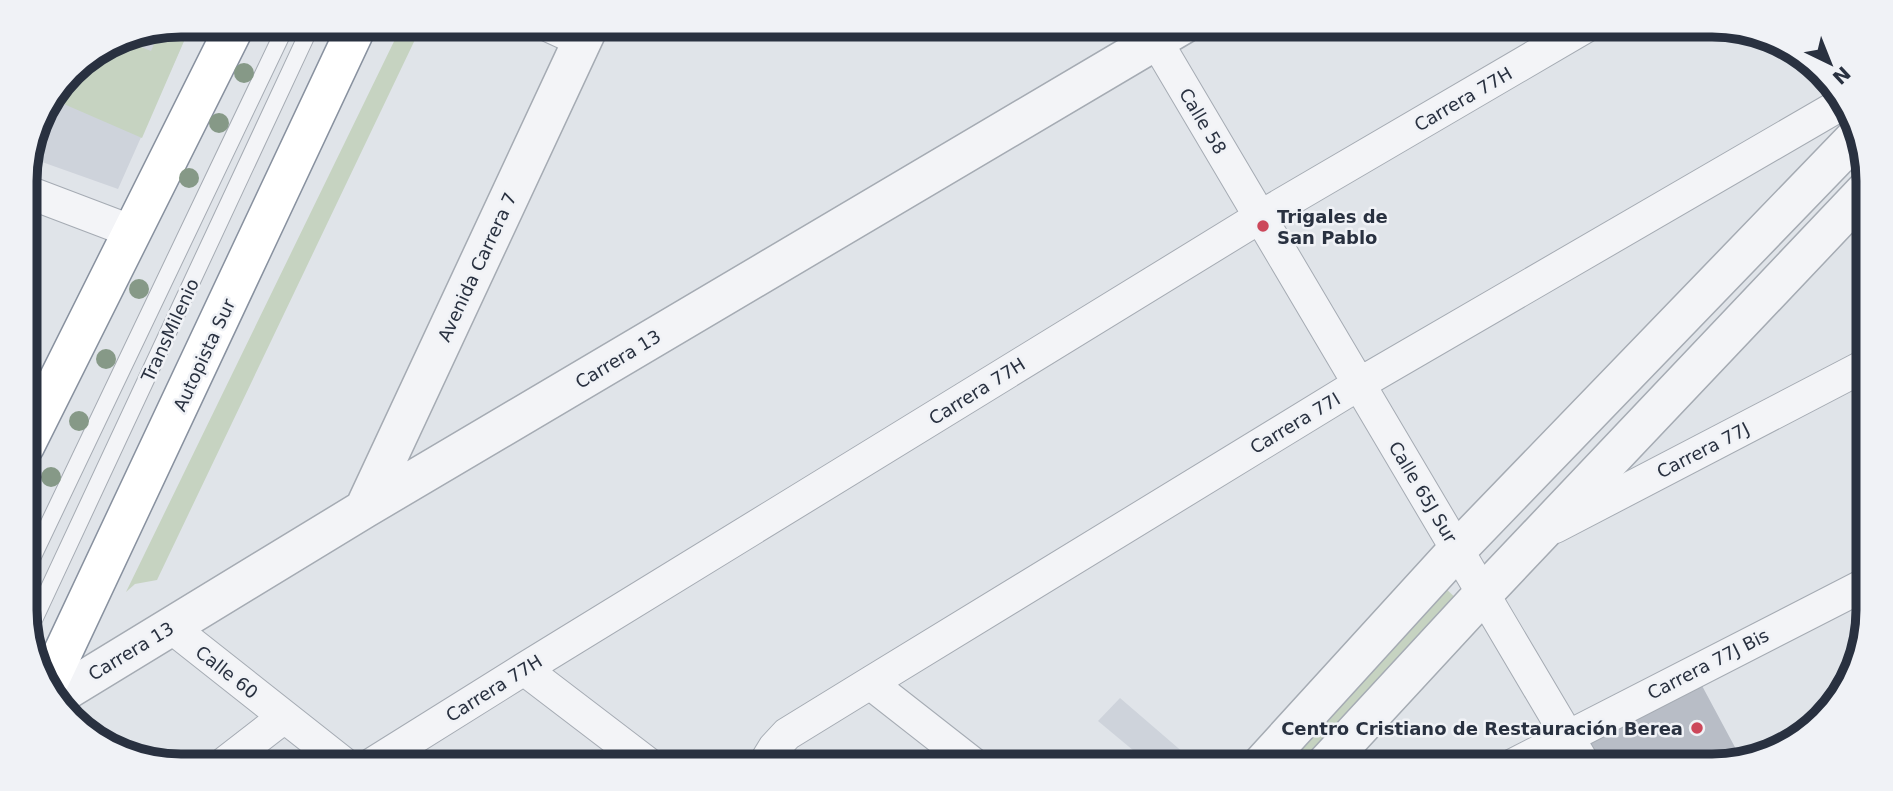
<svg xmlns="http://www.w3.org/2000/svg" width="1893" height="791" font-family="'DejaVu Sans',sans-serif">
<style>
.built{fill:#ced3db}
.green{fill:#c6d3c1}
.building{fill:#b8bdc6}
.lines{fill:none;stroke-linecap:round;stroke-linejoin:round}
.service-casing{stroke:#a5abb3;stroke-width:18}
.minor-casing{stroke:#a5abb3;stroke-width:34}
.tertiary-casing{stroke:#a5abb3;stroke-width:41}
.trunk-casing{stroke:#88919f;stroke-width:41}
.service{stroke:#f3f4f7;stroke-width:16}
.minor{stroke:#f3f4f7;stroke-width:32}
.tertiary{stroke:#f3f4f7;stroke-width:38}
.trunk{stroke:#fff;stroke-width:38}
.tree{fill:#869987}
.poi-dot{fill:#cc475a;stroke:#f0f2f6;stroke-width:2.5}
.labels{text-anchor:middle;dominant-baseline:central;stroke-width:5;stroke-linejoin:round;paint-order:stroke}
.street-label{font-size:18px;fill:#293140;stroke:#f0f2f6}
.poi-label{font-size:18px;font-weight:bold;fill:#293140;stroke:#f0f2f6;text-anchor:start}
.rim{fill:none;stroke:#293140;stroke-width:9}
</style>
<rect width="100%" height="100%" fill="#e0e4e9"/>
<path class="built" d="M 180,25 L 191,25 L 118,189 L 28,157 L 41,111 L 77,63 L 121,36 Z
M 1120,698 L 1199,766 L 1152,766 L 1098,721 Z"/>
<path class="green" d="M 180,25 L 191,25 L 142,138 L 50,98 L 77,63 L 119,38 L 151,51 L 161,28 Z
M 402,25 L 422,25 L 157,580 L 135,584 L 126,592 Z
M 1443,586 L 1460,602 L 1309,766 L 1278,766 Z"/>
<path class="building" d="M 25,212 L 37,216 L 25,250 Z
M 1700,682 L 1737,751 L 1708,766 L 1598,766 L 1584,744 Z"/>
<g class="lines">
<defs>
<path id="service" d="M 26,571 L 287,24
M 27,635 L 312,24"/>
<path id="minor" d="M 545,24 L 582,41
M 1146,24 L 1585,766
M 25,191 L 133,232
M 1555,527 L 1868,364
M 171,627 L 347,766
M 524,669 L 651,766
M 870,683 L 976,766
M 221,766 L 284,717
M 369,766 L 524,669 L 1260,217 L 1590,24
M 763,766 L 774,748 L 787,734 L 870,683 L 1359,384 L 1843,103
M 1511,766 L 1868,583"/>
<path id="tertiary" d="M 364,509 L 590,24
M 54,698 L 364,509 L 1184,24
M 1260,766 L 1457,550 L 1857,136
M 1324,766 L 1483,594 L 1867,189"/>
<path id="trunk" d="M 25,446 L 236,24
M 48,684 L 358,24"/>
</defs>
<use href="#service" class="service-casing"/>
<use href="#minor" class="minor-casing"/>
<use href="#tertiary" class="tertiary-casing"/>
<use href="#trunk" class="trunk-casing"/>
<use href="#service" class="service"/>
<use href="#minor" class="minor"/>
<use href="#tertiary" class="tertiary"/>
<use href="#trunk" class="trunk"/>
</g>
<g class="tree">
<circle cx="244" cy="73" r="10"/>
<circle cx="219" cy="123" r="10"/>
<circle cx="189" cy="178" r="10"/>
<circle cx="139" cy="289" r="10"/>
<circle cx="106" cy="359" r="10"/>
<circle cx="79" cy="421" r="10"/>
<circle cx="51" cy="477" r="10"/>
</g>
<g class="poi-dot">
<circle cx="1263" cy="226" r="7"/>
<circle cx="1697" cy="728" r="7"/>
</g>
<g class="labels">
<g class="street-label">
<text transform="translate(1463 99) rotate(-30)">Carrera 77H</text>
<text transform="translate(1203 121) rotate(59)">Calle 58</text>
<text transform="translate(477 267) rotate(-65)">Avenida Carrera 7</text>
<text transform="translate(170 330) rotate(-65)">TransMilenio</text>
<text transform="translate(204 355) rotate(-65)">Autopista Sur</text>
<text transform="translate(618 359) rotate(-31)">Carrera 13</text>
<text transform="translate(977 391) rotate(-32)">Carrera 77H</text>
<text transform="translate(1295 423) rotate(-31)">Carrera 77I</text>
<text transform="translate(1703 450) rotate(-27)">Carrera 77J</text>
<text transform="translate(1423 492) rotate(59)">Calle 65J Sur</text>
<text transform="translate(131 651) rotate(-31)">Carrera 13</text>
<text transform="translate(1708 664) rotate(-27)">Carrera 77J Bis</text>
<text transform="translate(227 672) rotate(38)">Calle 60</text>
<text transform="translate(494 688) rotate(-32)">Carrera 77H</text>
</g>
<g class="poi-label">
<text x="1277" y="216">Trigales de<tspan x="1277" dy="21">San Pablo</tspan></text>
<text x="1683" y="728" text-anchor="end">Centro Cristiano de Restauración Berea</text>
</g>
</g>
<path d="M0 0H1893V791H0ZM181 37H1712A144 144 0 0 1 1856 181V610A144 144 0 0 1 1712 754H181A144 144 0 0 1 37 610V181A144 144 0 0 1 181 37Z" fill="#f0f2f6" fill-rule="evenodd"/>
<path class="rim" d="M181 37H1712A144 144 0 0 1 1856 181V610A144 144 0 0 1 1712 754H181A144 144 0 0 1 37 610V181A144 144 0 0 1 181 37Z"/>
<g transform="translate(1830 63) rotate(137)" stroke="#f0f2f6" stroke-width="5" paint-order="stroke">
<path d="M0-5L12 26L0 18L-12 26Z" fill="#293140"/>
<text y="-10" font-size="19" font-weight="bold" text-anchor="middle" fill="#293140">N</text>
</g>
</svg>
